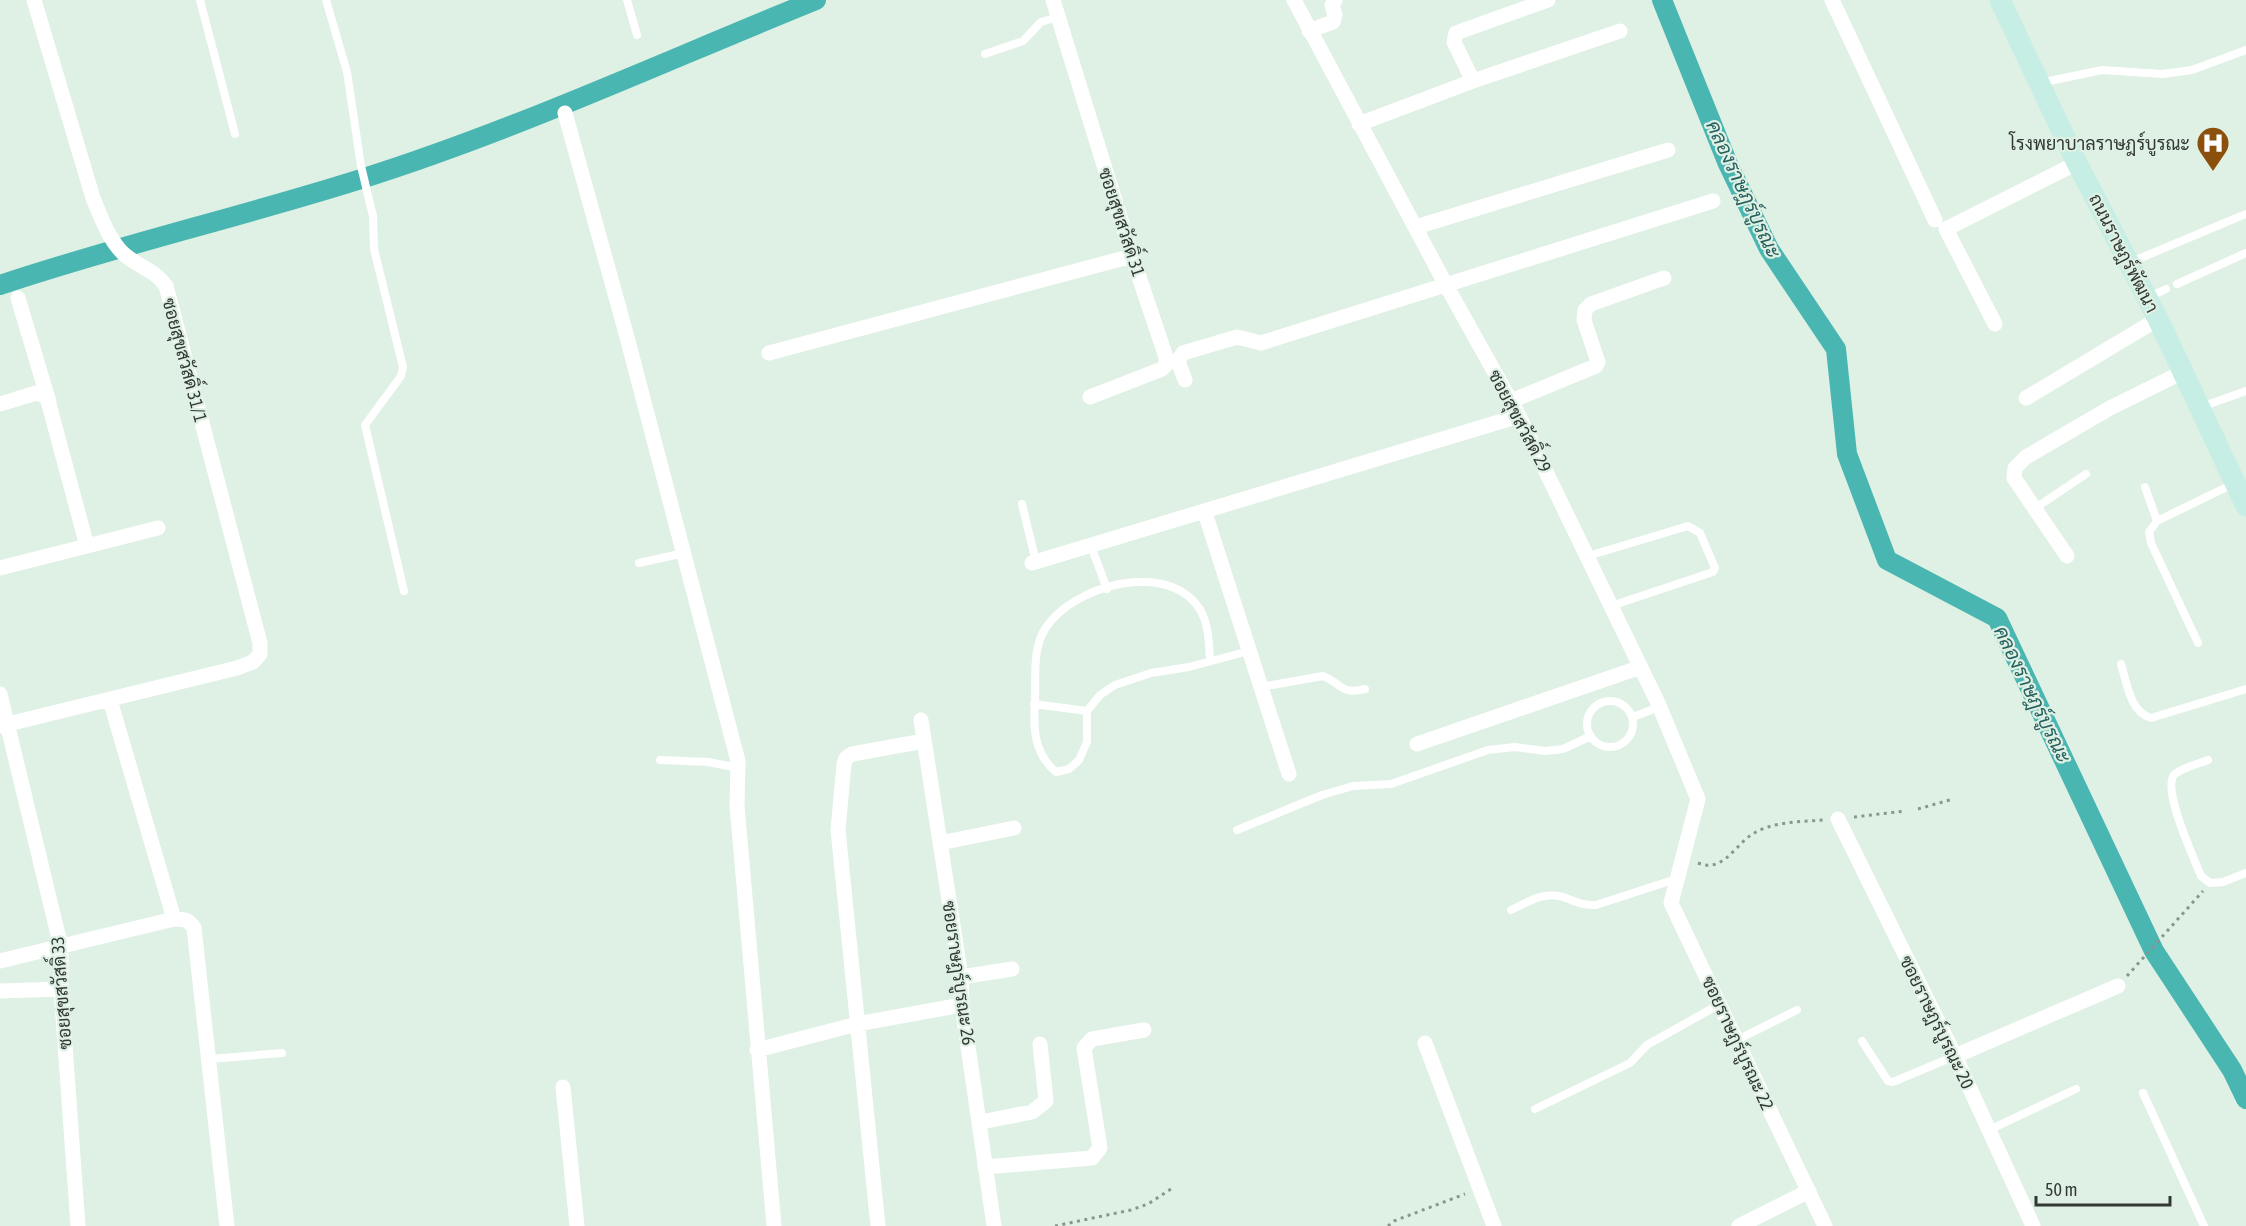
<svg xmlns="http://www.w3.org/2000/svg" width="2246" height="1226" font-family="'Asap Condensed',Sarabun,sans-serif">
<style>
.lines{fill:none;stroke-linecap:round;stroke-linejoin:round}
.canal{stroke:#49b6b2;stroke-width:20}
.path{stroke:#8a968d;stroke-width:3;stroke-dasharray:3 4.5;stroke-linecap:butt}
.lane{stroke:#fff;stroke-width:8}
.street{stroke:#fff;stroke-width:15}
.secondary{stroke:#c7eee4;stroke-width:21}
.labels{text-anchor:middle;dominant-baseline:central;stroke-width:4.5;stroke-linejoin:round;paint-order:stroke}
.poi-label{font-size:18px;fill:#323934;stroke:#dff0e4;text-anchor:end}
.street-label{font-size:18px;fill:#323934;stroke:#dff0e4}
.water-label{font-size:20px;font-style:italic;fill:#26615f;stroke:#dff0e4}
</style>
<rect width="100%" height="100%" fill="#dff0e4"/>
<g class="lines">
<path class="canal" d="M 1662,0 L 1728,164 L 1769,249 L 1836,349 L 1847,454 L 1887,560 L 1997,618 L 2154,951 L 2232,1070 L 2246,1099
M 0,285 C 119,245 241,217 361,179 C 516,130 665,61 816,0"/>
<path class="path" d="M 1918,809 L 1953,799
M 1854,817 L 1905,811
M 1698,863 C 1722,873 1734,847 1751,835 C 1772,821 1800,822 1824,820
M 2127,976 L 2203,891
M 1055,1226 L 1131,1210 L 1148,1204 L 1174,1187
M 1388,1226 L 1394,1221 L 1465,1194"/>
<path class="lane" d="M 200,0 L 235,134
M 326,0 L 347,72 L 361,166 L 373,216 L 374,249 L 403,367 L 401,376 L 365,425 L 404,591
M 627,0 L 637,35
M 985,54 L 1023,41 L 1041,22 L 1058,17
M 2040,83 L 2102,70 L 2163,74 L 2192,70 L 2246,50
M 2131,262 L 2246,214
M 2177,284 L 2246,253
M 2149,297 L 2166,289
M 2201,407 L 2246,391
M 2145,487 L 2157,521
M 1022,504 L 1036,562
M 2034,509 L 2086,474
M 1091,546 L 1107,589
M 1588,556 L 1688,526 L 1700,533 L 1715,568 L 1713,572 L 1611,606
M 639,563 L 684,553
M 2198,643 L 2151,543 L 2149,532 L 2157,521 L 2233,484
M 1210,661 C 1209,644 1209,623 1199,608 C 1166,559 1072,586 1045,629 C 1032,649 1036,679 1035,701 C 1033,728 1034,754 1056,772 L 1069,769 L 1079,760 L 1087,742 L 1087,711 L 1100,695 L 1115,685 L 1151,673 L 1189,667 L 1249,651
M 2121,664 C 2127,683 2130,712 2151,718 L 2246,689
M 1261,687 L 1323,676 C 1343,684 1340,695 1365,689
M1587 724a23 23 0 1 1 46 0a23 23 0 1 1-46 0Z
M 1034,704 L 1087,711
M 1633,717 L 1659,707
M 660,760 L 708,762 L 739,768
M 2208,760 C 2198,764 2181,768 2174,775 C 2162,790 2194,858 2201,876 L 2210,883 L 2223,882 L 2246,873
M 1237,830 L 1322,795 L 1353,786 L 1391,784 L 1488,750 L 1515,747 L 1546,751 L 1563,749 L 1591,736
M 1511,910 C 1528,902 1544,891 1563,897 C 1575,901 1583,906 1596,905 L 1676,879
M 1737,1040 L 1797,1010
M 1862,1041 L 1888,1081 L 1893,1082 L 1955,1056
M 210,1059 L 282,1053
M 2143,1093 L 2204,1226
M 1535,1109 L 1630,1063 L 1647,1045 L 1720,1004
M 1989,1130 L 2076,1089"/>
<path class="street" d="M 1053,0 L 1132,256 L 1166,357 L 1166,365 L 1162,369 L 1090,397
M 1294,0 L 1446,285 L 1519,416 L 1658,703 L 1698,799 L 1671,903 L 1825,1226
M 1832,0 L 1935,220
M 1309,31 L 1333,22 L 1335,15 L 1332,5 L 1335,0
M 1473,81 L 1454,42 L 1456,33 L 1548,0
M 565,113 L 627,337 L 738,761 L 737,806 L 774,1226
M 1359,124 L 1473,81 L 1620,31
M 1416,227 L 1668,150
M 18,298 L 49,402
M 1995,324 L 1946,229 L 2077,163
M 769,353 L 1132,256
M 1185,380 L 1178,361 L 1183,353 L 1237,337 L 1261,343 L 1713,201
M 2026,398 L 2158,319
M 1511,401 L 1596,366 L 1598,362 L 1584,320 L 1585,310 L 1591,304 L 1664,278
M 0,404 L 36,393 L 47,397 L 87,546
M 1205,513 L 1289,774
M 2067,556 L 2014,478 L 2015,468 L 2026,457 L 2110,408 L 2183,372
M 1032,563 L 1519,416
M 0,568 L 158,528
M 0,694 L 61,947 L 61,989 L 78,1226
M 110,700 L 174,919
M 921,720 L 961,977 L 962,1005 L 994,1226
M 0,726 L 237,668 L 253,662 L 260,654 L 260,643 L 166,286 C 155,270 139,267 125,255 C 109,241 101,217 93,198 L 34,0
M 1417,744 L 1641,667
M 1838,819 L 1955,1056 L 2033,1226
M 940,843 L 1014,828
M 0,961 L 174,919 C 184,919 188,919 194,928 L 227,1226
M 961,977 L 1012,969
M 0,991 L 61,989
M 1425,1043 L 1494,1226
M 757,1050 L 857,1024 L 962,1005
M 1955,1056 L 2118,986
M 563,1087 L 577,1226
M 981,1122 L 1032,1112 L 1046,1101 L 1040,1044
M 985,1167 L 1092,1158 L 1100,1148 L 1084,1048 L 1092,1039 L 1144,1030
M 878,1226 L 838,830 L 844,764 L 846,758 L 852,754 L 924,741
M 1739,1226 L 1809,1191"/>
<path class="secondary" d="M 2000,0 L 2077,163 L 2158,319 L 2246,506"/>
</g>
<defs>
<symbol id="hospital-pin" viewBox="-11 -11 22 30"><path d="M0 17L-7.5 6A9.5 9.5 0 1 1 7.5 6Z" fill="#8b500b" stroke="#dff0e4"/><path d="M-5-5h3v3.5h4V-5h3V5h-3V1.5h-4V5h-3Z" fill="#fff"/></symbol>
</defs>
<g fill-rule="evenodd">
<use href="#hospital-pin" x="2194" y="124" width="38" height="52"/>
</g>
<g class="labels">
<g class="poi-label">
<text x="2190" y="143">โรงพยาบาลราษฎร์บูรณะ</text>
</g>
<g class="street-label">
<text transform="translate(1122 222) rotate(72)">ซอยสุขสวัสดิ์ 31</text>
<text transform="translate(2124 253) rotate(63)">ถนนราษฎร์พัฒนา</text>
<text transform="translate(185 360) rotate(75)">ซอยสุขสวัสดิ์ 31/1</text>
<text transform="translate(1520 421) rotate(62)">ซอยสุขสวัสดิ์ 29</text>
<text transform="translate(959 973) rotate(82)">ซอยราษฎร์บูรณะ 26</text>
<text transform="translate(61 993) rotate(-94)">ซอยสุขสวัสดิ์ 33</text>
<text transform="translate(1937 1022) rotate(64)">ซอยราษฎร์บูรณะ 20</text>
<text transform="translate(1738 1043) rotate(65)">ซอยราษฎร์บูรณะ 22</text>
</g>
<g class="water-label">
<text transform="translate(1744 189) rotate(65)">คลองราษฎร์บูรณะ</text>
<text transform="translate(2033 694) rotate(64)">คลองราษฎร์บูรณะ</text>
</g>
</g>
<path d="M2036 1196v9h134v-9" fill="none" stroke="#323934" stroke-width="3"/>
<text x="2045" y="1196" font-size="18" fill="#323934" stroke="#dff0e4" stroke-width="4.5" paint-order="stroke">50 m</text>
</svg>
